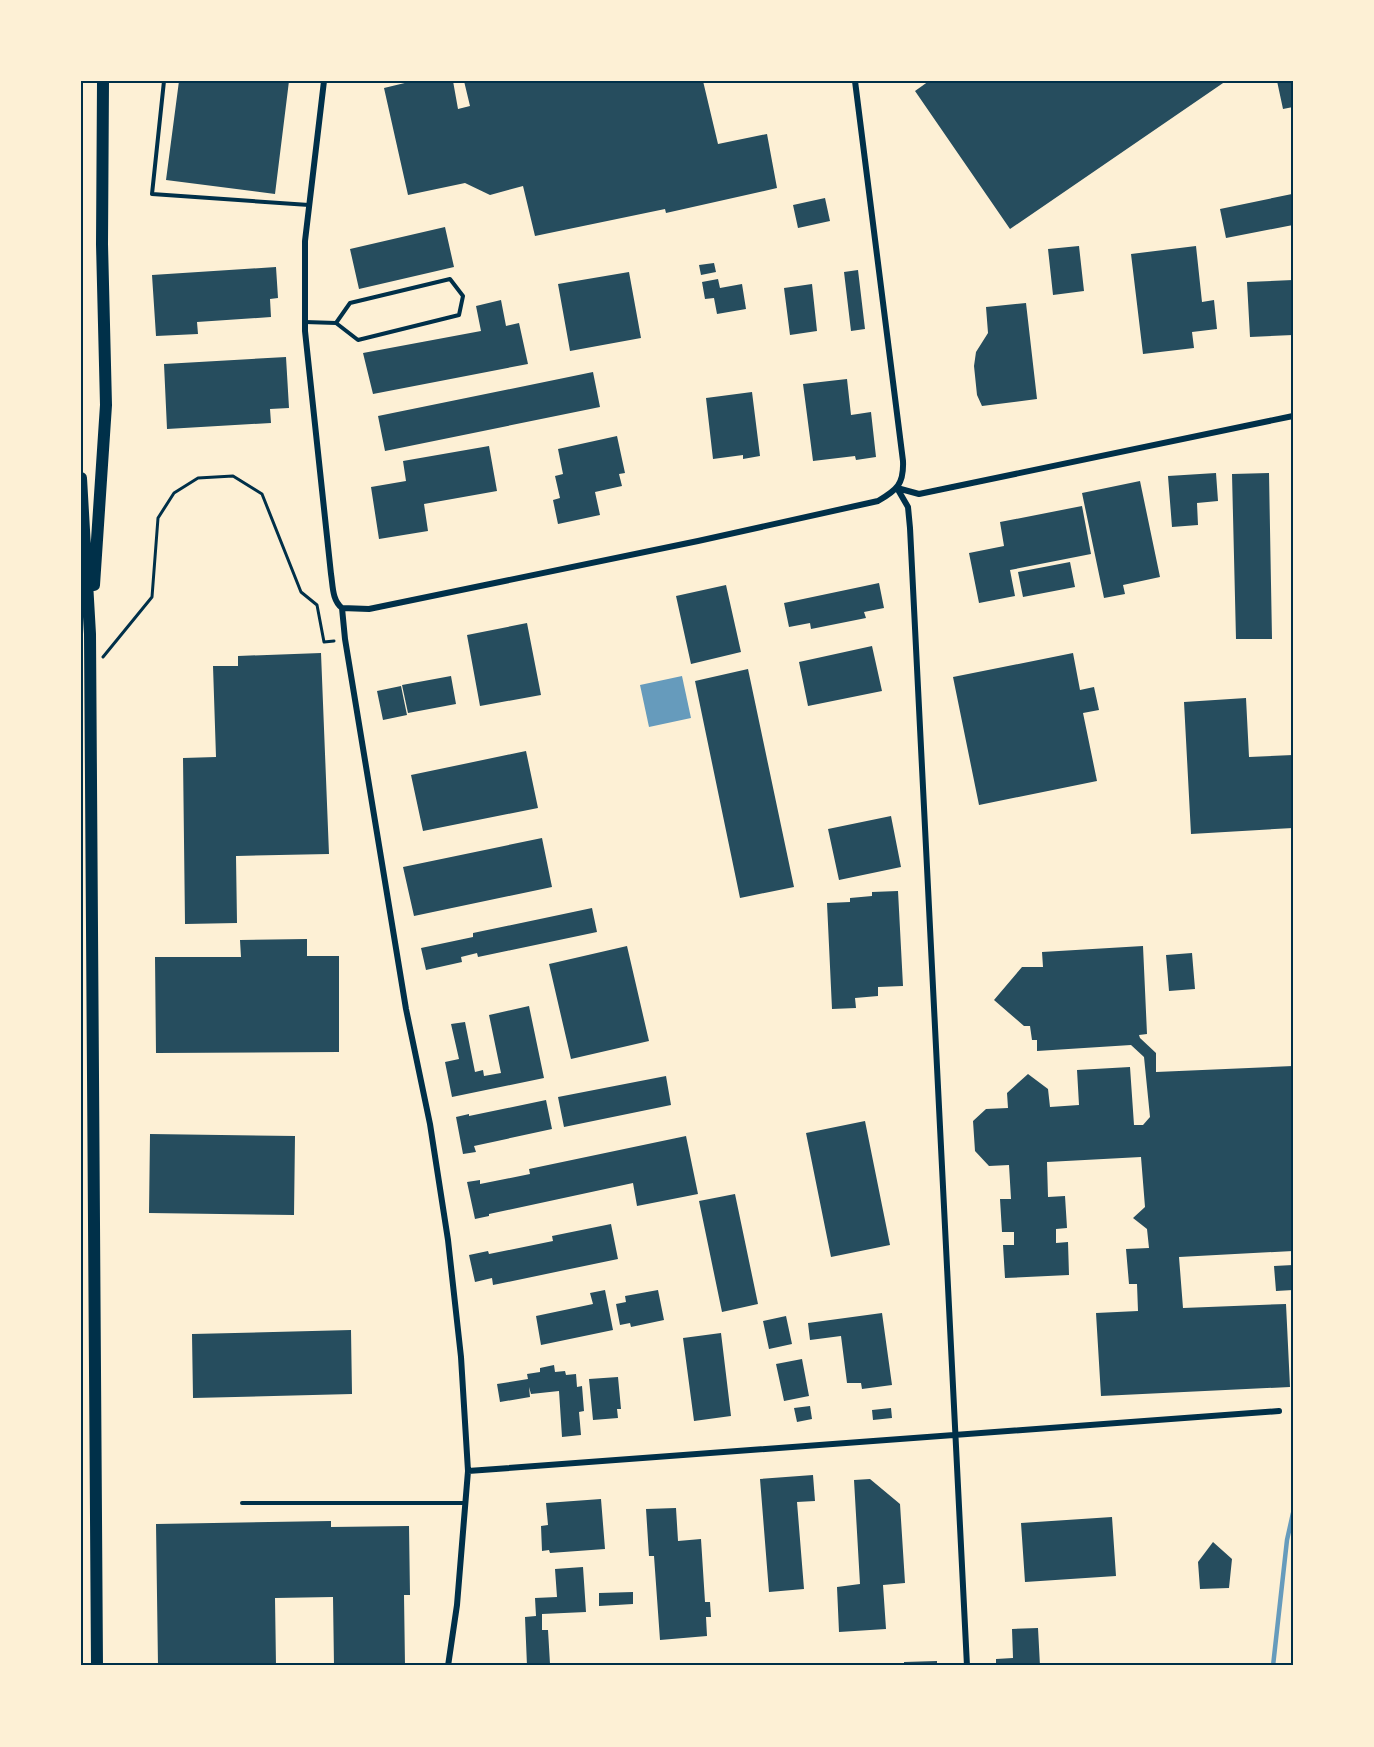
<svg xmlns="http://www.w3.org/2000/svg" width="1374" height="1747" font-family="'PT Sans',sans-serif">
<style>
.water{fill:#669bbc}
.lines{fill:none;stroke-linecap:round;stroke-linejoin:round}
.stream{stroke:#669bbc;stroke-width:4.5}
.building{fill:#264d5e}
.path{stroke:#003049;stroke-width:3}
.service{stroke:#003049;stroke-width:4}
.minor{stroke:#003049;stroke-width:6}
.primary{stroke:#003049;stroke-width:12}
.neatline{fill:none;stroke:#003049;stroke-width:2}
</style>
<rect width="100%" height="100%" fill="#fdf0d5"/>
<path class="water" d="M 682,676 L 691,718 L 649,727 L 640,685 Z"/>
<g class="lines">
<path class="stream" d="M 1273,1666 L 1287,1540 L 1293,1513"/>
</g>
<path class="building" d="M 179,81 L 289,81 L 275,194 L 166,180 Z
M 413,81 L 453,81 L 458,109 L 470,106 L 464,81 L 703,81 L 718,144 L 767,134 L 777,188 L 666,213 L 665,209 L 535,236 L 523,186 L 490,195 L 465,183 L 408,195 L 384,88 Z
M 929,81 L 1226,81 L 1010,229 L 915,91 Z
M 1277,81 L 1293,81 L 1293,107 L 1283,109 Z
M 1292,194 L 1293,225 L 1226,238 L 1220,209 Z
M 825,198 L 830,221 L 798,228 L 793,205 Z
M 445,227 L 454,267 L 359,289 L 350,249 Z
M 1079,246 L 1084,291 L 1053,295 L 1048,249 Z
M 1196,246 L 1202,302 L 1214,300 L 1217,329 L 1192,332 L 1194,348 L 1143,354 L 1131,254 Z
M 714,263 L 716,272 L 701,275 L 699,265 Z
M 276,267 L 278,298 L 270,299 L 271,317 L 197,322 L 198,334 L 156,336 L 152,275 Z
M 858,270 L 865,329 L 851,331 L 844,272 Z
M 629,272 L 641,338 L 570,351 L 558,284 Z
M 718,279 L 720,288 L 742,284 L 746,309 L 717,314 L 714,298 L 705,299 L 702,282 Z
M 1293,280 L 1293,335 L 1250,337 L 1247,282 Z
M 812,284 L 817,331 L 790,335 L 784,288 Z
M 501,300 L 506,326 L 519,323 L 528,364 L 373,394 L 363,353 L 481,331 L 476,306 Z
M 1026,303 L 1037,399 L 982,406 L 977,395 L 974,366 L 976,352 L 988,333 L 986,307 Z
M 286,357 L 289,408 L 270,409 L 271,423 L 167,429 L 164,364 Z
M 593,372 L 600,407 L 385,451 L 378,416 Z
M 847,379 L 851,415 L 871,412 L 876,457 L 856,460 L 855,456 L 813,461 L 803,384 Z
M 752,392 L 760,456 L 743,459 L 743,455 L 713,459 L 706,398 Z
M 617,436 L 625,473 L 619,474 L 622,486 L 595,492 L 600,515 L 558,524 L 553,500 L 560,498 L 555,476 L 563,474 L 558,449 Z
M 489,446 L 497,491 L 424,504 L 428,531 L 379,539 L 371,487 L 406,481 L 403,461 Z
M 1216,473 L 1218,501 L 1197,503 L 1198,525 L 1172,527 L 1168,476 Z
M 1269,473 L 1272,639 L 1236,639 L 1232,474 Z
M 1140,481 L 1160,577 L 1123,585 L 1125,594 L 1104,598 L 1082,493 Z
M 1082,506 L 1091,554 L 1010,570 L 1015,596 L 979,603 L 969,553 L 1004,546 L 1000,522 Z
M 1070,562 L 1075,587 L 1023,597 L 1018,572 Z
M 879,583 L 884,608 L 864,612 L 866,618 L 811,629 L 810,623 L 789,627 L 784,603 Z
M 726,585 L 741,652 L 691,664 L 676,596 Z
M 527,623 L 541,695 L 480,706 L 467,635 Z
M 872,646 L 882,691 L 808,706 L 799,662 Z
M 321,653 L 329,854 L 236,856 L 237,923 L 185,924 L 183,758 L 216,757 L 213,666 L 238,666 L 238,656 Z
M 1073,653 L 1080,690 L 1094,687 L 1099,710 L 1083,713 L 1097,781 L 979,805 L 953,677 Z
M 748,669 L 794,887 L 740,898 L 695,681 Z
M 451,676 L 456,704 L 408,713 L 402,685 Z
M 401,686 L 407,715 L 383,720 L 377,691 Z
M 1246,698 L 1249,757 L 1293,755 L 1293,828 L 1191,834 L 1184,702 Z
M 526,751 L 538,808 L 423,831 L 411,775 Z
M 891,816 L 901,867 L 839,880 L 828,829 Z
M 542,838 L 552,887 L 414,916 L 403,867 Z
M 898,891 L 903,986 L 878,987 L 878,996 L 855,998 L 856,1008 L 832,1009 L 827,903 L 850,902 L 850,898 L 872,896 L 872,892 Z
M 592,908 L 597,932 L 478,957 L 477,953 L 461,957 L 462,962 L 426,970 L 421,948 L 473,937 L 473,933 Z
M 307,939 L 307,956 L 339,956 L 339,1052 L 156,1053 L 155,957 L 241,957 L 240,940 Z
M 627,946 L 649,1041 L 571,1059 L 549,964 Z
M 1143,946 L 1147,1034 L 1139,1035 L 1140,1038 L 1156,1053 L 1156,1072 L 1293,1066 L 1293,1251 L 1179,1257 L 1183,1308 L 1286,1304 L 1290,1387 L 1101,1396 L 1096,1313 L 1138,1311 L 1137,1284 L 1129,1284 L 1126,1249 L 1149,1248 L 1147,1229 L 1133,1218 L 1145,1207 L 1141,1157 L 1047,1162 L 1048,1197 L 1065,1196 L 1067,1228 L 1056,1229 L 1056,1243 L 1068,1242 L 1069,1275 L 1005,1278 L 1003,1245 L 1014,1245 L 1014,1232 L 1002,1232 L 1000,1199 L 1011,1199 L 1009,1165 L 989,1166 L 975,1151 L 973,1121 L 986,1109 L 1008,1108 L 1007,1093 L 1028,1074 L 1048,1089 L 1050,1107 L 1079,1105 L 1077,1070 L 1130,1067 L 1134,1125 L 1143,1125 L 1150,1117 L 1144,1057 L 1131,1045 L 1037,1051 L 1037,1040 L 1032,1040 L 1030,1026 L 1024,1026 L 994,1000 L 1022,967 L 1043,967 L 1042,952 Z
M 1192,953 L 1195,989 L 1169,991 L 1166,955 Z
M 529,1006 L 544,1078 L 452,1097 L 445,1062 L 459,1059 L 451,1024 L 465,1022 L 475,1072 L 483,1070 L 484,1076 L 501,1073 L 489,1015 Z
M 666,1076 L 671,1105 L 564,1127 L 558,1097 Z
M 546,1100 L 552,1129 L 474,1146 L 476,1152 L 463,1154 L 456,1117 L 469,1114 L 469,1116 Z
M 865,1121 L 890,1245 L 831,1257 L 806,1133 Z
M 150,1134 L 295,1136 L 294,1215 L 149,1213 Z
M 686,1136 L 698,1194 L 637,1206 L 633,1183 L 489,1214 L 489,1216 L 475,1219 L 467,1182 L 480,1180 L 480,1184 L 530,1174 L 529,1169 Z
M 735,1194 L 758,1304 L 722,1312 L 699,1201 Z
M 611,1224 L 618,1259 L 493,1285 L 492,1278 L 475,1282 L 469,1255 L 488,1251 L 489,1254 L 553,1241 L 552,1236 Z
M 1293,1265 L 1293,1290 L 1276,1291 L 1274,1266 Z
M 605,1290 L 613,1330 L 541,1345 L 536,1316 L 593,1304 L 590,1293 Z
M 658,1290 L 664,1320 L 631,1327 L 630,1323 L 620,1325 L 616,1304 L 626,1302 L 625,1296 Z
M 882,1313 L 892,1385 L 862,1389 L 861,1383 L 847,1383 L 841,1336 L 810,1340 L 808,1323 Z
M 786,1316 L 792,1344 L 769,1349 L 763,1321 Z
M 351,1330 L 352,1394 L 193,1398 L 192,1334 Z
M 721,1333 L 731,1416 L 694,1421 L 683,1338 Z
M 802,1359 L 809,1396 L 784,1401 L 776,1364 Z
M 554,1365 L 555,1372 L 565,1371 L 566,1375 L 576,1374 L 577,1387 L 582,1386 L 584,1411 L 579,1412 L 581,1435 L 562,1437 L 559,1391 L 531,1394 L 529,1387 L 530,1397 L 500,1402 L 497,1384 L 528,1379 L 527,1374 L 540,1372 L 540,1368 Z
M 618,1377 L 621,1409 L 617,1409 L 618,1418 L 593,1420 L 589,1379 Z
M 810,1406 L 812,1419 L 797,1422 L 794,1408 Z
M 891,1408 L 892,1418 L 873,1420 L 872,1410 Z
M 813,1475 L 815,1501 L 797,1502 L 804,1589 L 769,1592 L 760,1479 Z
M 870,1479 L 900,1504 L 905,1583 L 883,1585 L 886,1629 L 839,1632 L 837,1587 L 860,1584 L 854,1480 Z
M 601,1499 L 605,1549 L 550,1553 L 549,1550 L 542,1551 L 541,1526 L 548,1525 L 546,1503 Z
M 676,1508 L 678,1541 L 701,1539 L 705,1602 L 710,1602 L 711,1617 L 706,1617 L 707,1636 L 660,1640 L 654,1556 L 649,1556 L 646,1509 Z
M 1112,1517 L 1116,1576 L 1025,1582 L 1021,1523 Z
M 331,1521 L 331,1527 L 409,1526 L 410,1595 L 404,1595 L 405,1666 L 334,1666 L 333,1597 L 275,1598 L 276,1666 L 158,1666 L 156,1524 Z
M 1213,1542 L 1232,1559 L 1229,1588 L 1200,1589 L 1198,1562 Z
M 583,1567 L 586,1612 L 542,1614 L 542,1630 L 548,1630 L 550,1664 L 527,1666 L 525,1617 L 536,1616 L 535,1598 L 557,1597 L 555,1569 Z
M 633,1592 L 633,1604 L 599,1606 L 599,1593 Z
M 1038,1628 L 1040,1666 L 996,1666 L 996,1659 L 1013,1658 L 1012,1629 Z
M 937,1661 L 937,1666 L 904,1666 L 904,1662 Z"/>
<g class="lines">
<path class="path" d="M 103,657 L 152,597 L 158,518 L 174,493 L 198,478 L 233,476 L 262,494 L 301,592 L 317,605 L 324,642 L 334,641"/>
<path class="service" d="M 164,81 L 152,194 L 309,205
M 305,322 L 336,323 L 358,340 L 459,315 L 463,296 L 450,279 L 350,303 L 336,323
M 242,1503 L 465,1503"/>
<path class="minor" d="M 324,81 L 305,241 L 305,331 L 331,574 C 333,586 332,600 342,608
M 897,488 L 908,507 L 910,528 L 967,1666
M 897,488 L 919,494 L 1293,416
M 342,608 L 345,639 L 406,1009 L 430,1124 L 448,1240 L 461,1357 L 468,1471 L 457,1605 L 448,1666
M 342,608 L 369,609 L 698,541 L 878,501 C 897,490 904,484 903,461 L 855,81
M 468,1471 L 1279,1411"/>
<path class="primary" d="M 81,478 L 90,634 L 97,1666
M 94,585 L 106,405 L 102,244 L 103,81"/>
</g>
<rect width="1374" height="1747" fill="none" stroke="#fdf0d5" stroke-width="165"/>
<rect x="82" y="82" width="1210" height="1582" class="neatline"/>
</svg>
